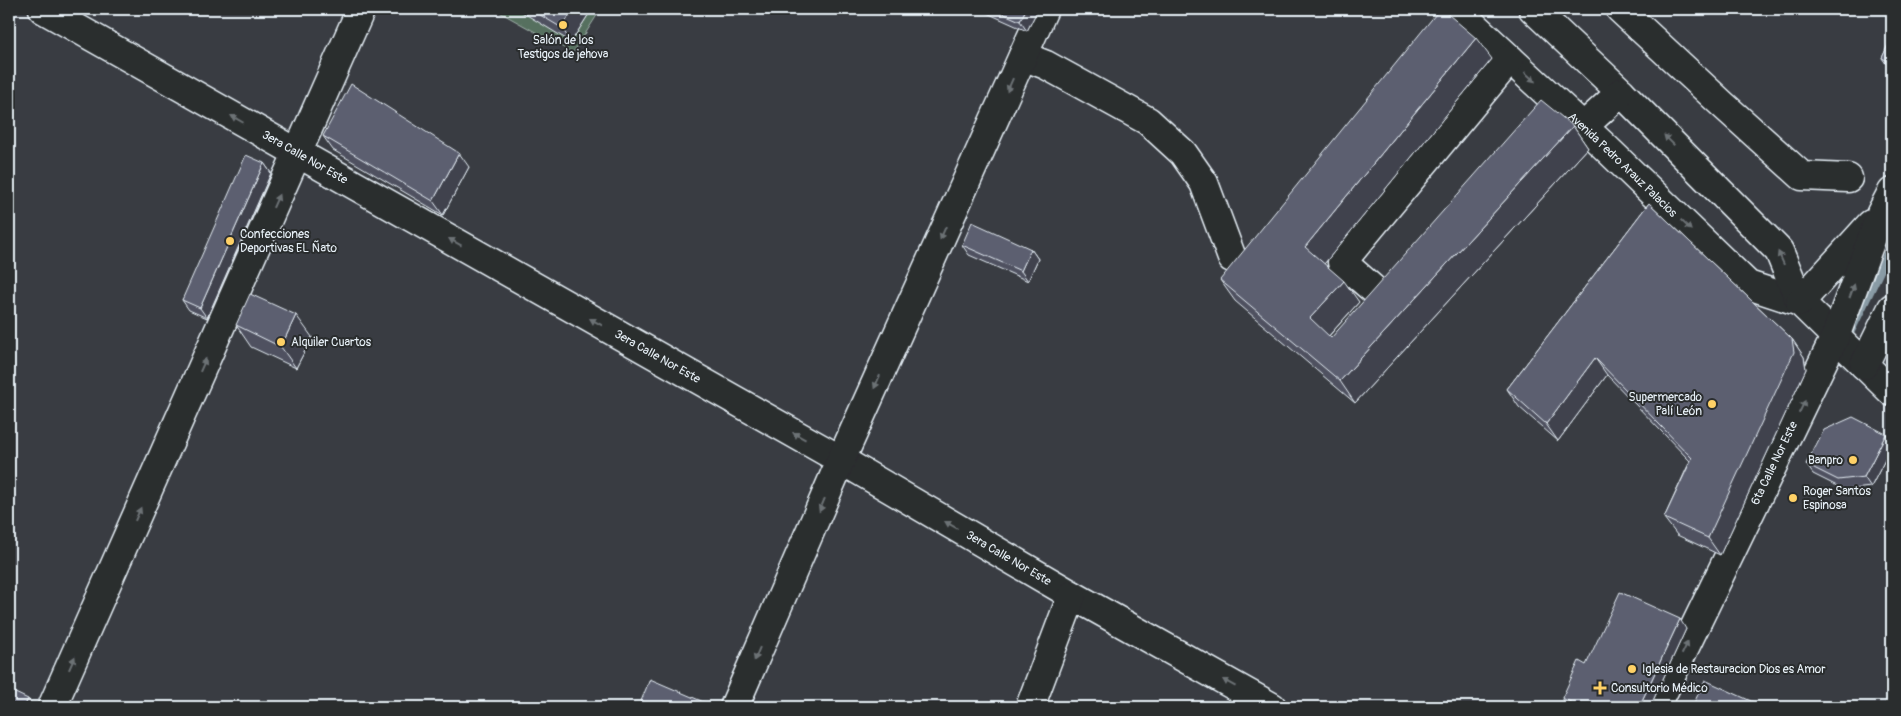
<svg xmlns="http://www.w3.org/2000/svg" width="1901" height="716" font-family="Pangolin,sans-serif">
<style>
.green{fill:#57705e;stroke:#a0b0ab}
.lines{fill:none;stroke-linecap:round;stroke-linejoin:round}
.stream{stroke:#899ba5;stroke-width:9}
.minor-casing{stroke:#e8f1f8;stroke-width:31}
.minor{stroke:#2a2d2e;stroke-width:28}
.wall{fill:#4f5160;stroke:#e8f1f8}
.shaded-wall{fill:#40424e;stroke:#e8f1f8}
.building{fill:#5c5e70;stroke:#e8f1f8}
.oneway{fill:#6c7275}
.poi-dot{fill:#ffd166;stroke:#2a2d2e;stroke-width:2}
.labels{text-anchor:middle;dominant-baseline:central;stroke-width:4;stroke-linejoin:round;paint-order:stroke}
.poi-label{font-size:12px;fill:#e8f1f8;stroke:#2a2d2e;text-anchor:start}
.street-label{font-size:12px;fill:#e8f1f8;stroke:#2a2d2e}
</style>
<rect width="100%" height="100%" fill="#393c42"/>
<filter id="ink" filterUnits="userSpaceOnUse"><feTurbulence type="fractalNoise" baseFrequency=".02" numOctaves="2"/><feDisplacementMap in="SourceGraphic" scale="10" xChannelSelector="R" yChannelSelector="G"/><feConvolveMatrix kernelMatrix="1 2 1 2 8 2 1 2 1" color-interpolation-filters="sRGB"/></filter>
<g filter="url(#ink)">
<path class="green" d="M 494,9 L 601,9 L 573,53 Z"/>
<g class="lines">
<path class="stream" d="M 1850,332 L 1892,245"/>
<defs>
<g id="minor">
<path id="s1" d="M 43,9 L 841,460 L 1072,595 L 1272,707"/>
<path id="s2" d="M 1456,9 L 1604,146 L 1748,285 L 1800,302"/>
<path d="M 1533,9 L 1621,92 L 1779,251 L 1800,302 L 1892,392"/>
<path d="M 1620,9 L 1722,104 L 1802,176 L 1848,178"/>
<path d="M 1023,56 L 1046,65 L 1148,121 L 1183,153 L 1204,183 L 1232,258"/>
<path d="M 1583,127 L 1621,92"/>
<path d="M 1381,296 L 1342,262 L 1510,59"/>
<path d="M 1800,302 L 1871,224"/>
<path d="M 1864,365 L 1892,308"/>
<path d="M 52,707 L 361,9"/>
<path d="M 734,707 L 841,460 L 1044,9"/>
<path d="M 1030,707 L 1072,595"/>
<path id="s3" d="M 1656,707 L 1835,337 L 1881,213 L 1892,192"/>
</g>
</defs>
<use href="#minor" class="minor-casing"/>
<use href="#minor" class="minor"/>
</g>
<path class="wall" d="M 517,9 L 592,9 L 571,42 Z
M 978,9 L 1038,9 L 1027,31 Z
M 1892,36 L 1892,70 L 1889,68 L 1882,58 Z
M 1492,59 L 1324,264 L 1359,302 L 1329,336 L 1331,338 L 1573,126 L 1588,148 L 1355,403 L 1235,301 L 1220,280 Z
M 323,136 L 469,167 L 443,215 L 333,150 Z
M 264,163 L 271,173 L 207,318 L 189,310 L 182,300 Z
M 1649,203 L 1792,339 L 1804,357 L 1806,369 L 1720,555 L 1677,535 L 1664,518 L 1690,461 L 1607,375 L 1558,441 L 1519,407 L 1507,389 Z
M 962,245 L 1031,249 L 1038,259 L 1028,281 L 969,255 Z
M 236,325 L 312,337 L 296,368 L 251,347 Z
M 1892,443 L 1892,446 L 1871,487 L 1845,490 L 1813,474 L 1806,464 Z
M 1686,629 L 1650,707 L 1568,707 L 1562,698 L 1586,665 Z
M 641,701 L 709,707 L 645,707 Z"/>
<path class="shaded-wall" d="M 573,9 L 592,9 L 571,42 L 562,28 Z
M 1026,9 L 1038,9 L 1027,31 L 1020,21 Z
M 1476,38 L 1492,59 L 1320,269 L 1305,247 Z
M 1573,126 L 1588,148 L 1355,403 L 1340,381 Z
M 459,153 L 469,167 L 443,215 L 433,201 Z
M 264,163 L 271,173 L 207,318 L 200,308 Z
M 1031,249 L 1038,259 L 1028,281 L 1021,271 Z
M 1344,281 L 1359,302 L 1325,340 L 1310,318 Z
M 296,315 L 312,337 L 296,368 L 281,347 Z
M 1792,339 L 1804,357 L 1806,369 L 1720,555 L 1708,538 Z
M 1595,358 L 1607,375 L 1558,441 L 1546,424 Z
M 1886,434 L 1892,443 L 1892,446 L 1871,487 L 1864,477 Z
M 1680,619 L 1686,629 L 1650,707 L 1639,707 Z
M 28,699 L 34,707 L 24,707 Z
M 706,703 L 709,707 L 705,707 Z"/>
<path class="building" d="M 530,9 L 573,9 L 562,28 Z
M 993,9 L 1026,9 L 1020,21 Z
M 1440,9 L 1442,9 L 1476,38 L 1305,247 L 1344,281 L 1310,318 L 1331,338 L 1541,100 L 1573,126 L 1340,381 L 1220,280 Z
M 1892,36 L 1892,63 L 1882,58 Z
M 351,84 L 459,153 L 433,201 L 323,136 Z
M 246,155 L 264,163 L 200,308 L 182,300 Z
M 1649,203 L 1792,339 L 1794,352 L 1708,538 L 1664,518 L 1692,458 L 1595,358 L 1546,424 L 1507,389 Z
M 972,222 L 1031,249 L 1021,271 L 962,245 Z
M 250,294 L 296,315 L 281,347 L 236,325 Z
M 1853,417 L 1886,434 L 1864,477 L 1838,480 L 1806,464 L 1824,430 Z
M 1620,592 L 1680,619 L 1639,707 L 1581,707 L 1562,698 L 1579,661 L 1586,665 Z
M 650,679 L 706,703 L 705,707 L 657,707 L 641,701 Z
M 1705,680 L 1764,707 L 1692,707 Z
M 9,690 L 28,699 L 24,707 L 9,707 Z"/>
<defs><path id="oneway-solid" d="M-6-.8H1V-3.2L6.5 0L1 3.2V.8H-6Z" transform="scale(1.25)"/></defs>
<g class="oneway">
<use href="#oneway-solid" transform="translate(1530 77) rotate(42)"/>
<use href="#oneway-solid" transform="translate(1010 85) rotate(114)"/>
<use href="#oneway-solid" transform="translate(237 119) rotate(-150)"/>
<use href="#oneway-solid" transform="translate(1669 140) rotate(-135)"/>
<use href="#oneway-solid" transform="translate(276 201) rotate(-66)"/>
<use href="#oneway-solid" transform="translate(1686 225) rotate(44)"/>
<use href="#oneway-solid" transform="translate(943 233) rotate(114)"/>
<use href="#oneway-solid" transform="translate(455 242) rotate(-151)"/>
<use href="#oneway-solid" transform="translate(1781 258) rotate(-114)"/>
<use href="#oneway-solid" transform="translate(1852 291) rotate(-70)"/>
<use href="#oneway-solid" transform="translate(596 322) rotate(-151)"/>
<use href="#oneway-solid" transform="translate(203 365) rotate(-66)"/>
<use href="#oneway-solid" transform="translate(877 382) rotate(114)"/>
<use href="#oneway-solid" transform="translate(1802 407) rotate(-64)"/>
<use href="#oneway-solid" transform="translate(799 436) rotate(-151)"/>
<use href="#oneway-solid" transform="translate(822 505) rotate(113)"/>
<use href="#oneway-solid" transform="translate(138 514) rotate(-66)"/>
<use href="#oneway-solid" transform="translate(951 525) rotate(-150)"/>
<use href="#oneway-solid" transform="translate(1685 648) rotate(-64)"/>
<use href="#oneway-solid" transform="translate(757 654) rotate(113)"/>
<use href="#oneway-solid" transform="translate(72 663) rotate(-66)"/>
<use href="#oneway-solid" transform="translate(1229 683) rotate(-151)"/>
</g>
</g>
<g class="poi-dot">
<circle cx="563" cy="25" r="5"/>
<circle cx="230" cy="241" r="5"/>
<circle cx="281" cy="342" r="5"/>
<circle cx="1712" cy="404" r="5"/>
<circle cx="1853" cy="460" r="5"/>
<circle cx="1793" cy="498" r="5"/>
<circle cx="1632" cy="669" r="5"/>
<path d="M1597.5 680.5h5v5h5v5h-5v5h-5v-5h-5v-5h5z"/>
</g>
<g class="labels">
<g class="poi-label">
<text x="563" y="40" text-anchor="middle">Salón de los<tspan x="563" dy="14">Testigos de jehova</tspan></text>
<text x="240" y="234">Confecciones<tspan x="240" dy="14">Deportivas EL Ñato</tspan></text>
<text x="291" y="342">Alquiler Cuartos</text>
<text x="1702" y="397" text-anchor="end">Supermercado<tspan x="1702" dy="14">Palí León</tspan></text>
<text x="1843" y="460" text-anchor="end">Banpro</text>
<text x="1803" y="491">Roger Santos<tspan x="1803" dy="14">Espinosa</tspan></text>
<text x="1642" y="669">Iglesia de Restauracion Dios es Amor</text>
<text x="1611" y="688">Consultorio Médico</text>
</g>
<g class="street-label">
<text stroke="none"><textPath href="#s1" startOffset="301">3era Calle Nor Este</textPath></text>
<text stroke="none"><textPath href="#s2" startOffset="228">Avenida Pedro Arauz Palacios</textPath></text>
<text stroke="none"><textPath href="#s1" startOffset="706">3era Calle Nor Este</textPath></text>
<text stroke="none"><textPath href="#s3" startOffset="271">6ta Calle Nor Este</textPath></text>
<text stroke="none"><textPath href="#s1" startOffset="1111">3era Calle Nor Este</textPath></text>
</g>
</g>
<rect width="1901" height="716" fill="none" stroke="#2a2d2e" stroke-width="30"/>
<rect x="15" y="15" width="1871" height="686" fill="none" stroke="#e8f1f8" stroke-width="2" filter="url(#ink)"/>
</svg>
